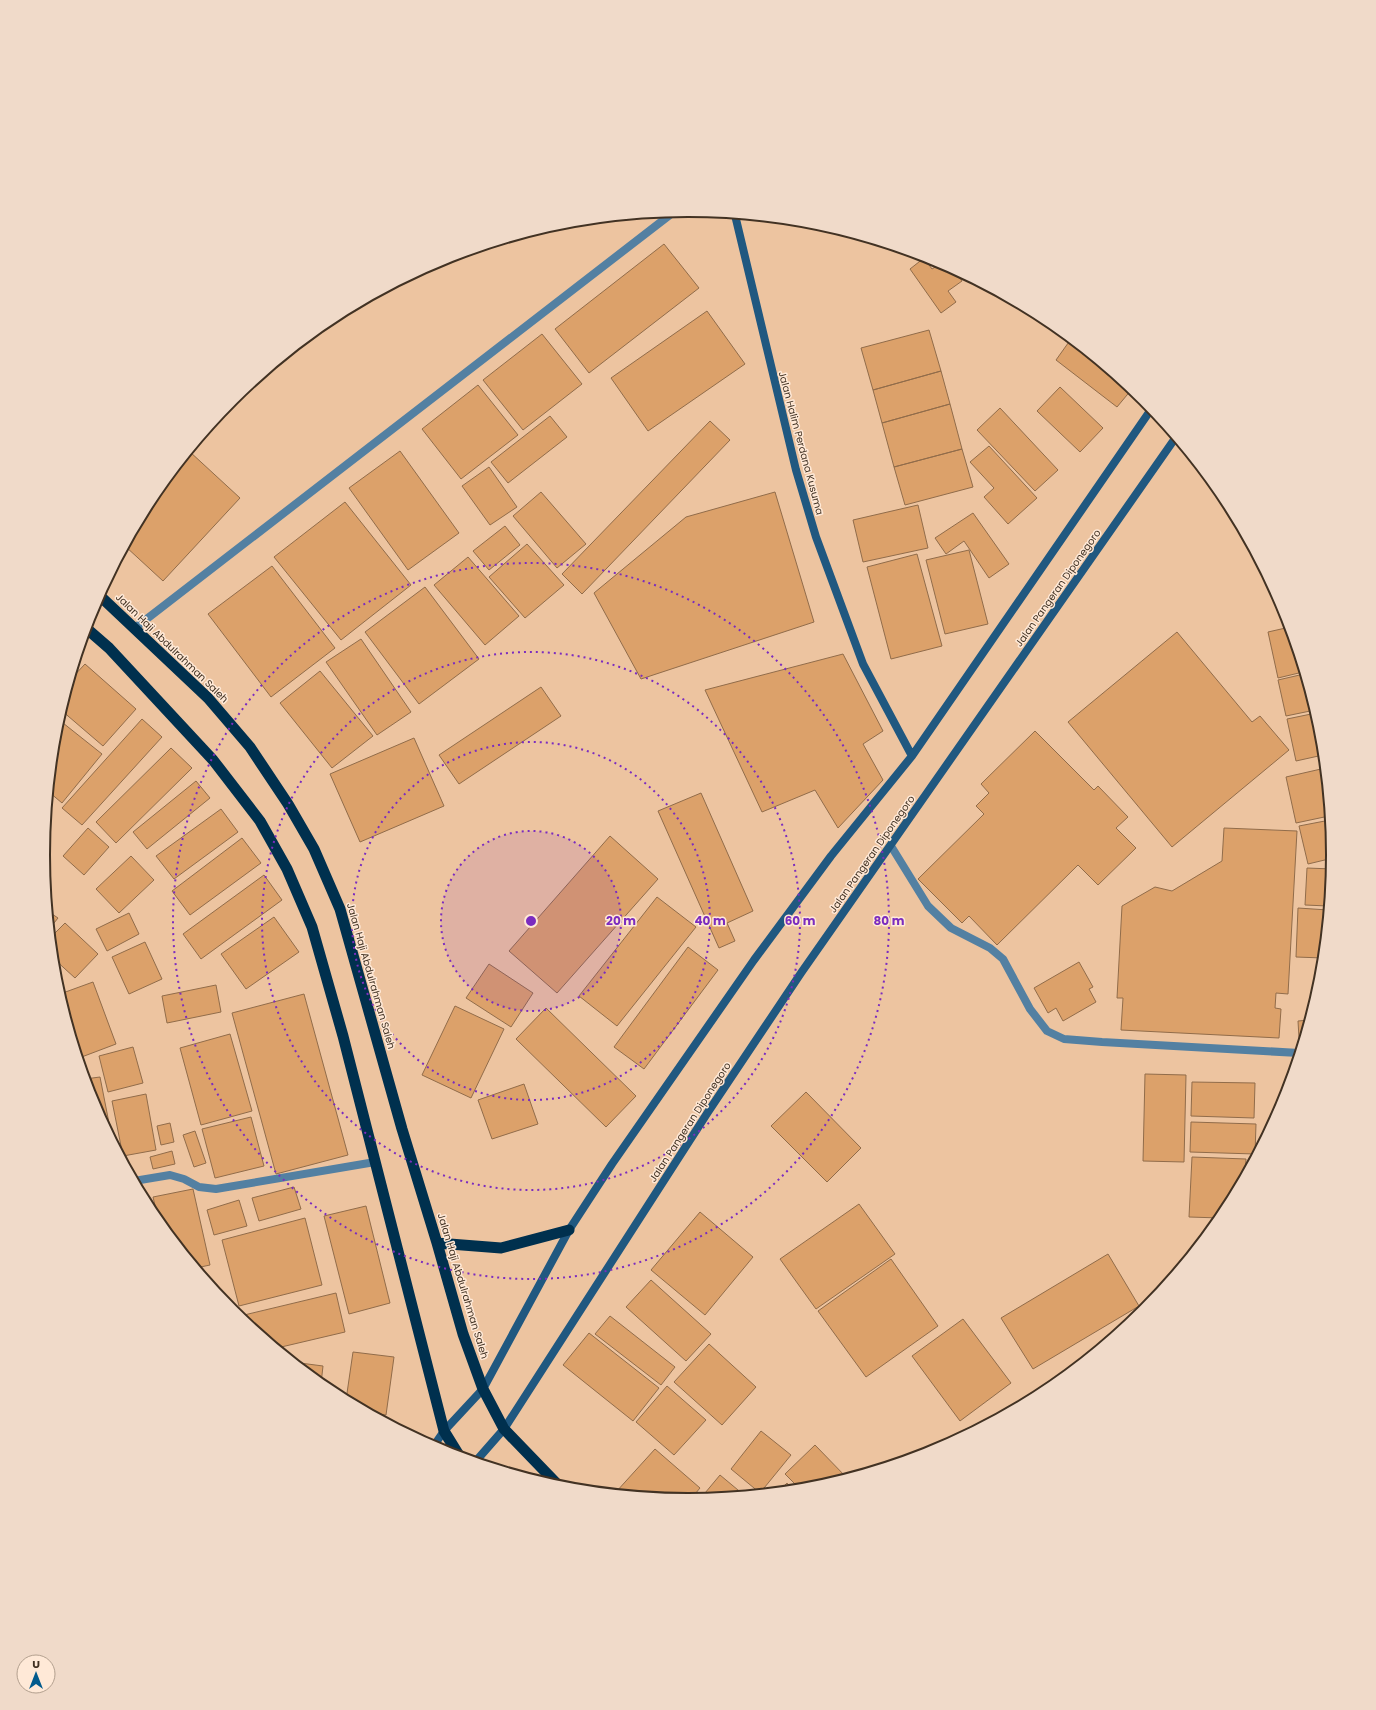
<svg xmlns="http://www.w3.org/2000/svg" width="1376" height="1710" font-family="Poppins,sans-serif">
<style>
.building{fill:#dca16a;stroke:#916c4a}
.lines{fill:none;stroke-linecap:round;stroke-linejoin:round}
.minor{stroke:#5380a2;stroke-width:8}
.secondary{stroke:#205880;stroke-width:8}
.trunk{stroke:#00304e;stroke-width:11}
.ring{fill:none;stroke:#7b2cbf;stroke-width:2;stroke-dasharray:2 4}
.labels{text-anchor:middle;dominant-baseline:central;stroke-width:3;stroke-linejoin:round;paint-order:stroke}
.street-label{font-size:10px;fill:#423223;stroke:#ffe9d7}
.rim{fill:none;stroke:#423223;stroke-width:2}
.centre{fill:#7b2cbf;stroke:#ffe9d7;stroke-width:2}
.ring-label{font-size:12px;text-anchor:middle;font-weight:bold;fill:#7b2cbf;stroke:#ffe9d7;stroke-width:3;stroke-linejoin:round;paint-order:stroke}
</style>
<rect width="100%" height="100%" fill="#edc4a0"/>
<path class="building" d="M 664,244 L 699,288 L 589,373 L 555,329 Z
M 924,258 L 932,269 L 942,263 L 955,270 L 962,281 L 948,291 L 956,302 L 941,313 L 910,269 Z
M 707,311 L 745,364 L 648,431 L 611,378 Z
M 929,330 L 941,371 L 873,390 L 861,348 Z
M 542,334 L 582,384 L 523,430 L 483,380 Z
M 1071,339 L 1132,389 L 1117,407 L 1056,360 Z
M 941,371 L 950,404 L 882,423 L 873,390 Z
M 478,385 L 518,435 L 461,479 L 422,429 Z
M 1060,387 L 1103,428 L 1080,452 L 1037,411 Z
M 950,404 L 962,449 L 894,467 L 882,423 Z
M 1000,408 L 1058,470 L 1035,491 L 977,430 Z
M 550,416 L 567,437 L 508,483 L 491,462 Z
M 710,421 L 730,440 L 582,594 L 562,574 Z
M 989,446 L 1037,498 L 1008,524 L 984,497 L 994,488 L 970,462 Z
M 962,449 L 973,487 L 905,505 L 894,467 Z
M 189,451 L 240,498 L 163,581 L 125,546 L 152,496 Z
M 400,451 L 459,533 L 408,570 L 349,488 Z
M 489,467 L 517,507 L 490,525 L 462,486 Z
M 541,492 L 586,544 L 557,568 L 513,516 Z
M 775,492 L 814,622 L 641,679 L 594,593 L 686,517 Z
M 345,502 L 411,585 L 341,640 L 274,557 Z
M 918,505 L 928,548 L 863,562 L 853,520 Z
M 973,513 L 1009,564 L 989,578 L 964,541 L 946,554 L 935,538 Z
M 505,526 L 520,545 L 489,570 L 473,551 Z
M 527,544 L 564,585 L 525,618 L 489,577 Z
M 969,550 L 988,624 L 945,634 L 926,560 Z
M 917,554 L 942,646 L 891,659 L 867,567 Z
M 468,557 L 519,616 L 485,645 L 434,585 Z
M 272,566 L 335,648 L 271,697 L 208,614 Z
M 425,587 L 479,659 L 419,704 L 365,632 Z
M 1290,627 L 1303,672 L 1278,678 L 1268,632 Z
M 1177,632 L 1252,722 L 1260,716 L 1289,750 L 1172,847 L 1068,722 Z
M 361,639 L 411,712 L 377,735 L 326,662 Z
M 843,654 L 883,731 L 863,744 L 883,780 L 838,828 L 815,790 L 762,812 L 705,690 Z
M 85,664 L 136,709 L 103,746 L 61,710 L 70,680 Z
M 320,671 L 373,736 L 332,768 L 280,703 Z
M 1304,674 L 1315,710 L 1286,716 L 1278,680 Z
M 541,687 L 561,716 L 459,784 L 439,755 Z
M 1316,713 L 1321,729 L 1323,755 L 1296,761 L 1287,719 Z
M 58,719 L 102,754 L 62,803 L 49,792 L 55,729 Z
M 142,719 L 162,737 L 82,825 L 62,808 Z
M 1035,731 L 1094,790 L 1098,786 L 1128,817 L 1116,828 L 1136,848 L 1098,885 L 1078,865 L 997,945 L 969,916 L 962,923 L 918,879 L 984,814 L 976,806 L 989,793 L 981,784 Z
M 414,738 L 444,806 L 360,842 L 330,774 Z
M 171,748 L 192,768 L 116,843 L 96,822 Z
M 1321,769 L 1327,798 L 1329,816 L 1296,823 L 1286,777 Z
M 196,781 L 210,798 L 147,849 L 133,832 Z
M 701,793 L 753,911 L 727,923 L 735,941 L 719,948 L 658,811 Z
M 221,809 L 238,832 L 174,879 L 156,856 Z
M 1330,820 L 1333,858 L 1308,864 L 1299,826 Z
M 88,828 L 109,847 L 84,875 L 63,856 Z
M 1224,828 L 1297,831 L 1288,994 L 1276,993 L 1275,1008 L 1281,1009 L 1279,1038 L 1121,1030 L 1123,998 L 1117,998 L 1122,906 L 1155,887 L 1172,891 L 1222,861 Z
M 610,836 L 658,879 L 557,993 L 509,951 Z
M 242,838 L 261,863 L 190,915 L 172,891 Z
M 131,856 L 154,880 L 119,913 L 96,889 Z
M 1307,868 L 1332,869 L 1328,906 L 1305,905 Z
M 264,875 L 282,900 L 201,959 L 183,934 Z
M 657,897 L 696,927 L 617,1026 L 579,996 Z
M 1298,908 L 1328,910 L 1323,958 L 1296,957 Z
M 49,912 L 58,918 L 50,928 Z
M 129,913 L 139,934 L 107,951 L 96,929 Z
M 274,917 L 299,952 L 246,989 L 221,954 Z
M 65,923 L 98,954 L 75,978 L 53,958 L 51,937 Z
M 145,942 L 162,979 L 129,994 L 112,957 Z
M 688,947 L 718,970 L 644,1069 L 614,1047 Z
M 1079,962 L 1093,987 L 1089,989 L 1096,1002 L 1063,1021 L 1056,1008 L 1048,1013 L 1034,988 Z
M 489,964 L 533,993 L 511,1027 L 466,998 Z
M 54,968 L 62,976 L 56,982 L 55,981 Z
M 93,982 L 116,1044 L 79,1058 L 60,994 Z
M 216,985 L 221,1012 L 167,1023 L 162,996 Z
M 304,994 L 348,1155 L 276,1174 L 232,1013 Z
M 455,1006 L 504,1029 L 471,1098 L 422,1075 Z
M 546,1008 L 636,1096 L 606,1127 L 516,1039 Z
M 1309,1020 L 1303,1038 L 1299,1038 L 1298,1021 Z
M 230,1034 L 252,1111 L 201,1125 L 180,1048 Z
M 133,1047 L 143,1083 L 108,1092 L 99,1056 Z
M 1145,1074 L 1186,1075 L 1184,1162 L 1143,1161 Z
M 100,1077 L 109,1123 L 104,1123 L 92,1102 L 85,1079 Z
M 1192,1082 L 1255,1083 L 1254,1118 L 1191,1116 Z
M 524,1084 L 538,1124 L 492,1139 L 478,1100 Z
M 806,1092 L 861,1148 L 827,1182 L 771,1126 Z
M 146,1094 L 156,1150 L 123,1156 L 112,1101 Z
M 251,1117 L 264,1166 L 215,1178 L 202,1129 Z
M 1191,1122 L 1256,1124 L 1255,1154 L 1190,1152 Z
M 170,1123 L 174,1142 L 161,1145 L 157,1126 Z
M 195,1131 L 206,1163 L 194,1167 L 183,1135 Z
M 172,1151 L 175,1164 L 153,1169 L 150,1157 Z
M 1192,1157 L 1246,1159 L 1245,1174 L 1221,1218 L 1189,1217 Z
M 294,1187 L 301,1209 L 259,1221 L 252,1198 Z
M 193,1189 L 210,1265 L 196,1268 L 159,1222 L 153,1197 Z
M 239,1200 L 247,1226 L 214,1235 L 207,1210 Z
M 859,1204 L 895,1254 L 816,1309 L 780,1259 Z
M 366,1206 L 390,1303 L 349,1314 L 324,1216 Z
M 700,1212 L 753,1257 L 705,1315 L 651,1270 Z
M 305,1218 L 322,1285 L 239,1306 L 222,1240 Z
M 1108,1254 L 1139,1306 L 1033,1369 L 1001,1318 Z
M 891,1259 L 938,1326 L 866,1377 L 818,1311 Z
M 651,1280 L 711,1334 L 686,1361 L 626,1307 Z
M 336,1293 L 345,1332 L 277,1348 L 230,1309 L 238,1307 L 240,1316 Z
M 610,1316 L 675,1367 L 661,1385 L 595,1334 Z
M 963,1319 L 1011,1383 L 960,1421 L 912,1356 Z
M 1125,1326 L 1106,1342 L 1104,1338 Z
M 589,1333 L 659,1388 L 633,1421 L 563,1365 Z
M 709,1344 L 756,1387 L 722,1425 L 674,1382 Z
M 353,1352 L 394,1357 L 386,1415 L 371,1413 L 346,1400 Z
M 300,1363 L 323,1366 L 321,1384 L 300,1367 Z
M 667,1386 L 706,1420 L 674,1455 L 636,1422 Z
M 761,1431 L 791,1455 L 760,1493 L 731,1469 Z
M 815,1445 L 847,1478 L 814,1488 L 800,1489 L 785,1474 Z
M 655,1449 L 700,1488 L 690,1500 L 616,1492 Z
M 720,1475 L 744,1495 L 700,1499 Z
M 787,1483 L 793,1490 L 779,1491 Z"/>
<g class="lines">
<path class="minor" d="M 135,628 L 675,211
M 891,846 L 928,906 L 951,928 L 990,948 L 1003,959 L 1030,1009 L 1047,1031 L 1064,1039 L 1102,1042 L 1299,1053
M 134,1181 L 170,1175 L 184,1179 L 199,1187 L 216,1189 L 375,1162"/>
<path class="secondary" d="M 735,215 L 796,470 L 816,537 L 863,664 L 912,756
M 433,1447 L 444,1431 L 483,1389 L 569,1230 L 612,1164 L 754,960 L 831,856 L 912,756 L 1152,408
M 476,1461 L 504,1429 L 708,1112 L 801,973 L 1176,437"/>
<path class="trunk" d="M 99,595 L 208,698 L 250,747 L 288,804 L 314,849 L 340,909 L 402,1129 L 437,1243 L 463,1334 L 483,1389 L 504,1429 L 560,1487
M 86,628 L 109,648 L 213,760 L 260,821 L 287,869 L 312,927 L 343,1036 L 444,1431 L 460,1457
M 437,1243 L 501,1248 L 569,1230"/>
</g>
<circle cx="531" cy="921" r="90" fill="#7b2cbf" fill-opacity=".12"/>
<g class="ring">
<circle cx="531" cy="921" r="90"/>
<circle cx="531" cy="921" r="179"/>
<circle cx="531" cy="921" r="269"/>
<circle cx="531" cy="921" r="358"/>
</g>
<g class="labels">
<g class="street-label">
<text transform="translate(801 443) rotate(75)">Jalan Halim Perdana Kusuma</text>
<text transform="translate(1058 588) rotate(-55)">Jalan Pangeran Diponegoro</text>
<text transform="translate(172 648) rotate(44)">Jalan Haji Abdulrahman Saleh</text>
<text transform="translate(872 854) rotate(-55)">Jalan Pangeran Diponegoro</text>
<text transform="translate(371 976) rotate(74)">Jalan Haji Abdulrahman Saleh</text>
<text transform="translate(690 1122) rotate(-57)">Jalan Pangeran Diponegoro</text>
<text transform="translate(463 1286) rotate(73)">Jalan Haji Abdulrahman Saleh</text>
</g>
</g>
<path d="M0 0H1376V1710H0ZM50 855a638 638 0 1 1 1276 0a638 638 0 1 1-1276 0Z" fill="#f0dac9" fill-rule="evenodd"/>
<path class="rim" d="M50 855a638 638 0 1 1 1276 0a638 638 0 1 1-1276 0Z"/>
<circle cx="531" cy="921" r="6" class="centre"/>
<g class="ring-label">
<text x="621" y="925">20 m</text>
<text x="710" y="925">40 m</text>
<text x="800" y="925">60 m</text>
<text x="889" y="925">80 m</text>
</g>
<g transform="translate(36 1674)"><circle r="19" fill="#ffe9d7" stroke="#b3a08f"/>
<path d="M0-3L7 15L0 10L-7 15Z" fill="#035b8d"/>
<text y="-6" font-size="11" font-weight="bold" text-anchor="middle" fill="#423223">U</text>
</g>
</svg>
